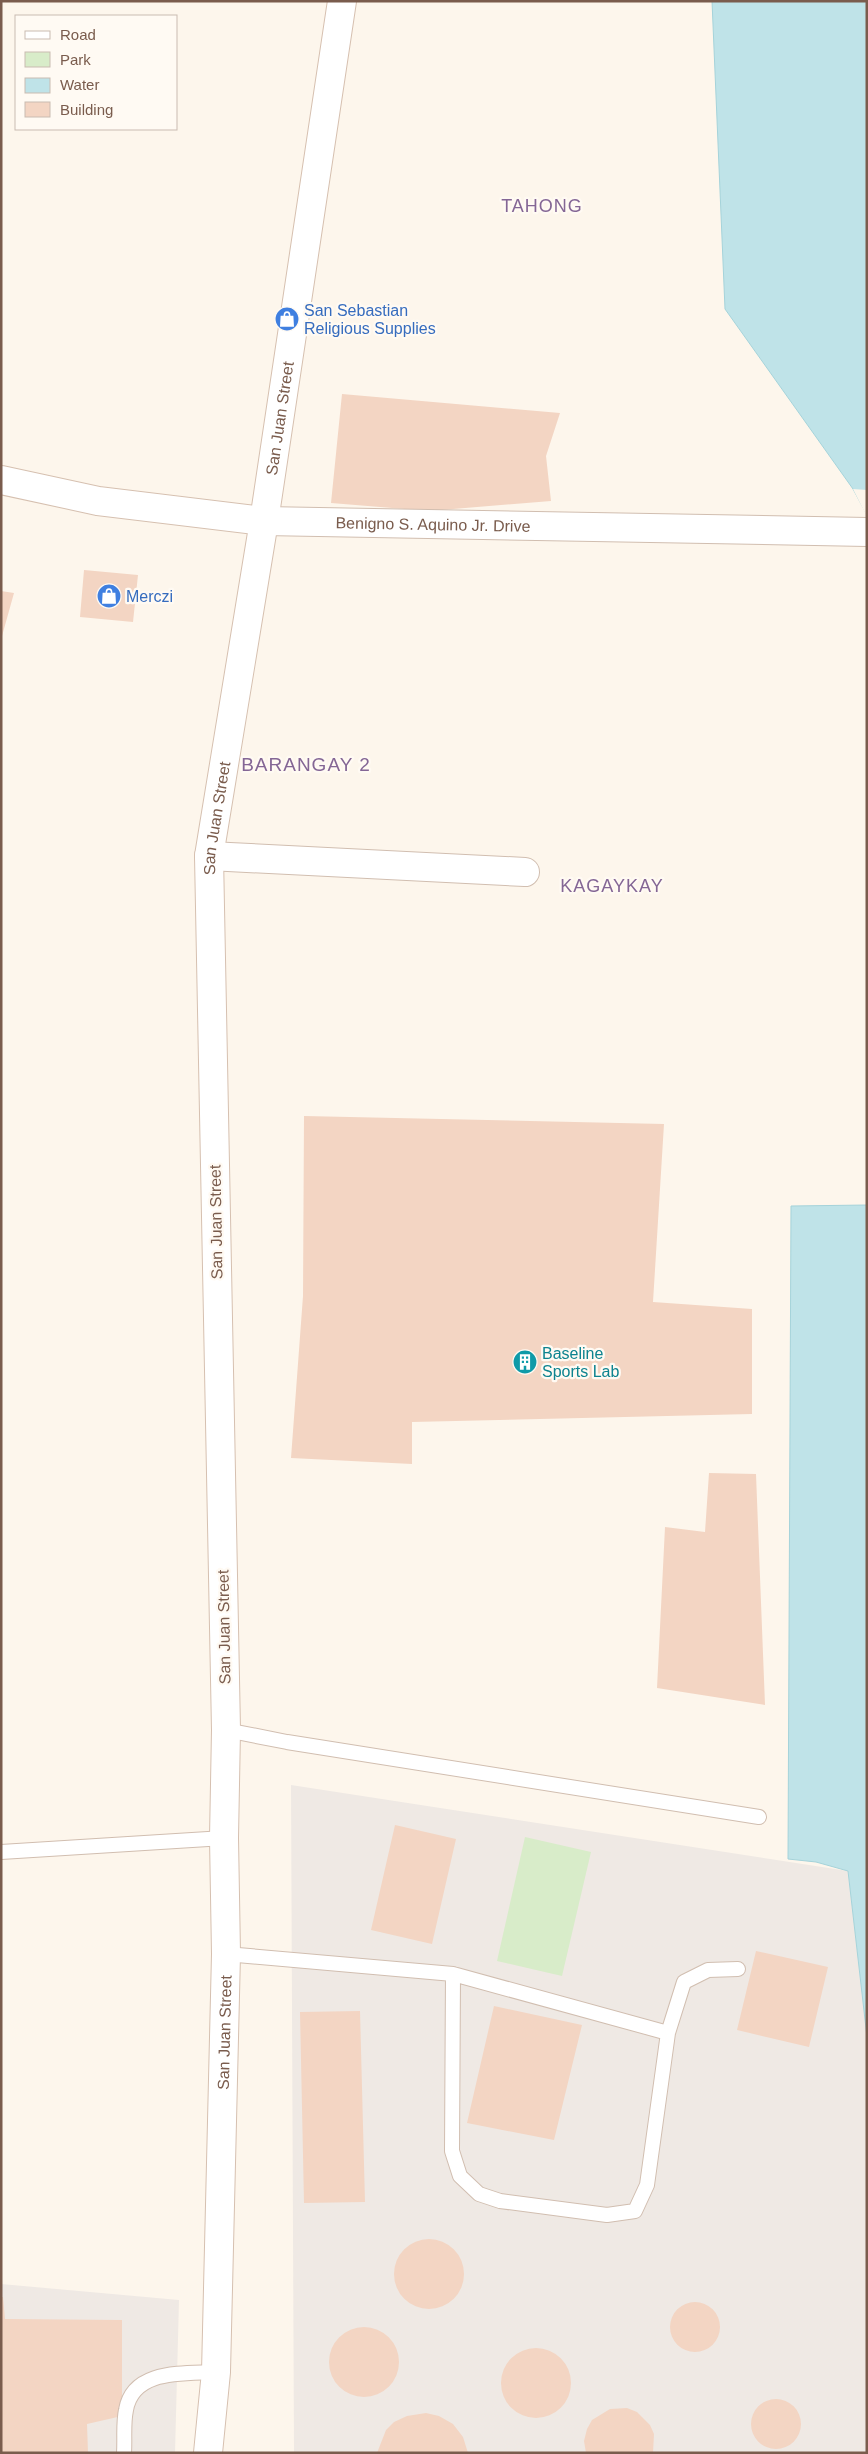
<svg xmlns="http://www.w3.org/2000/svg" width="868" height="2454" font-family="Arial,sans-serif">
<style>
.industrial{fill:#efe9e4}
.green{fill:#d8ecc9}
.water{fill:#bfe3e8;stroke:#a5d3da}
.pier{fill:#fdf6ec}
.building{fill:#f3d5c3}
.lines{fill:none;stroke-linecap:round;stroke-linejoin:round}
.service-casing{stroke:#d1beb0;stroke-width:16}
.minor-casing{stroke:#d1beb0;stroke-width:30}
.secondary-casing{stroke:#d6c0b0;stroke-width:30}
.service{stroke:#fff;stroke-width:14}
.minor{stroke:#fff;stroke-width:28}
.secondary{stroke:#fff;stroke-width:28}
.labels{text-anchor:middle;dominant-baseline:central;stroke-width:4.5;stroke-linejoin:round;paint-order:stroke}
.shop-label{font-size:16px;fill:#366cbe;stroke:#fffaf3;text-anchor:start}
.street-label{font-size:16px;fill:#7a5c4d;stroke:#fffaf3}
.culture-label{font-size:16px;fill:#0d838f;stroke:#fffaf3;text-anchor:start}
.neighbourhood-label{font-size:18px;letter-spacing:1px;fill:#846695;stroke:#fffaf3}
.quarter-label{font-size:19px;letter-spacing:1px;fill:#846695;stroke:#fffaf3}
</style>
<rect width="100%" height="100%" fill="#fdf6ec"/>
<path class="industrial" d="M 291,1785 L 848,1871 L 867,2037 L 867,2453 L 294,2453 Z
M 1,2284 L 179,2300 L 175,2453 L 1,2453 Z"/>
<path class="green" d="M 525,1837 L 591,1852 L 562,1976 L 497,1961 Z"/>
<path class="water" d="M 712,1 L 867,1 L 867,515 L 853,489 L 725,309 Z
M 867,1205 L 867,2037 L 848,1871 L 816,1862 L 788,1859 L 791,1206 Z"/>
<path class="pier" d="M 853,489 L 867,490 L 867,517 Z"/>
<path class="building" d="M 342,394 L 560,413 L 546,456 L 551,501 L 429,511 L 331,503 Z
M 84,570 L 138,575 L 133,622 L 80,617 Z
M 1,591 L 14,593 L 2,636 L 1,635 Z
M 304,1116 L 664,1124 L 653,1302 L 752,1309 L 752,1414 L 412,1422 L 412,1464 L 291,1458 L 303,1296 Z
M 709,1473 L 756,1474 L 765,1705 L 657,1688 L 665,1527 L 705,1532 Z
M 395,1825 L 456,1839 L 432,1944 L 371,1930 Z
M 756,1951 L 828,1967 L 809,2047 L 737,2030 Z
M 494,2006 L 582,2025 L 554,2140 L 467,2123 Z
M 360,2011 L 365,2202 L 304,2203 L 300,2012 Z
M394 2274a35 35 0 1 1 70 0a35 35 0 1 1-70 0Z
M 1,2297 L 3,2297 L 5,2319 L 122,2320 L 122,2416 L 87,2424 L 88,2453 L 1,2453 Z
M670 2327a25 25 0 1 1 50 0a25 25 0 1 1-50 0Z
M329 2362a35 35 0 1 1 70 0a35 35 0 1 1-70 0Z
M501 2383a35 35 0 1 1 70 0a35 35 0 1 1-70 0Z
M751 2424a25 25 0 1 1 50 0a25 25 0 1 1-50 0Z
M 627,2408 L 637,2412 L 650,2425 L 654,2434 L 653,2453 L 586,2453 L 584,2441 L 587,2429 L 592,2420 L 610,2409 Z
M 426,2413 L 439,2416 L 453,2424 L 463,2437 L 468,2453 L 377,2453 L 386,2430 L 394,2422 L 407,2416 Z"/>
<g class="lines">
<defs>
<path id="service" d="M 226,1730 L 287,1742 L 759,1817
M 1,1852 L 224,1838
M 226,1954 L 453,1974 L 668,2033
M 453,1974 L 452,2151 L 460,2176 L 479,2194 L 500,2201 L 607,2215 L 635,2211 L 647,2185 L 668,2033 L 684,1982 L 708,1970 L 738,1969
M 124,2453 C 125,2439 123,2424 126,2410 C 133,2369 183,2374 216,2372"/>
<g id="minor">
<path id="s1" d="M 264,521 L 867,532"/>
<path d="M 209,856 L 525,872"/>
</g>
<g id="secondary">
<path d="M 1,480 L 98,501 L 264,521"/>
<path id="s2" d="M 208,2453 L 216,2372 L 226,1954 L 224,1838 L 226,1730 L 209,856 L 264,521 L 342,1"/>
</g>
</defs>
<use href="#service" class="service-casing"/>
<use href="#minor" class="minor-casing"/>
<use href="#secondary" class="secondary-casing"/>
<use href="#service" class="service"/>
<use href="#minor" class="minor"/>
<use href="#secondary" class="secondary"/>
</g>
<defs>
<symbol id="shop-disc" viewBox="-11 -11 22 22"><circle r="9.5" fill="#3f7fe0" stroke="#fffaf3"/><path d="M-5-2.5h2.3a2.7 3.5 0 0 1 5.4 0H5L5.5 6h-11ZM-1.5-2.5h3a1.5 2.3 0 0 0-3 0Z" fill="#fff"/></symbol>
<symbol id="building-disc" viewBox="-11 -11 22 22"><circle r="9.5" fill="#0f9aa8" stroke="#fffaf3"/><path d="M-4-6H4V6H1V3H-1V6H-4ZM-2.5-4.3h1.7v1.8h-1.7ZM.8-4.3h1.7v1.8H.8ZM-2.5-1h1.7V.8h-1.7ZM.8-1h1.7V.8H.8Z" fill="#fff"/></symbol>
</defs>
<g fill-rule="evenodd">
<use href="#shop-disc" x="273" y="305" width="28" height="28"/>
<use href="#shop-disc" x="95" y="582" width="28" height="28"/>
<use href="#building-disc" x="511" y="1348" width="28" height="28"/>
</g>
<g class="labels">
<g class="shop-label">
<text x="304" y="310">San Sebastian<tspan x="304" dy="18">Religious Supplies</tspan></text>
<text x="126" y="596">Merczi</text>
</g>
<g class="street-label">
<text stroke="none"><textPath href="#s2" startOffset="2041">San Juan Street</textPath></text>
<text stroke="none"><textPath href="#s1" startOffset="169">Benigno S. Aquino Jr. Drive</textPath></text>
<text stroke="none"><textPath href="#s2" startOffset="1636">San Juan Street</textPath></text>
<text transform="translate(216 1222) rotate(-91)">San Juan Street</text>
<text transform="translate(224 1627) rotate(-91)">San Juan Street</text>
<text stroke="none"><textPath href="#s2" startOffset="421">San Juan Street</textPath></text>
</g>
<g class="culture-label">
<text x="542" y="1353">Baseline<tspan x="542" dy="18">Sports Lab</tspan></text>
</g>
<g class="neighbourhood-label">
<text x="542" y="206">TAHONG</text>
<text x="612" y="886">KAGAYKAY</text>
</g>
<g class="quarter-label">
<text x="306" y="764">BARANGAY 2</text>
</g>
</g>
<rect width="868" height="2454" fill="none" stroke="#7a5c4d" stroke-width="5"/>
<rect x="15" y="15" width="162" height="115" fill="#fffaf3" stroke="#cabbb1"/>
<rect x="25" y="31" width="25" height="8" fill="#ffffff" stroke="#cabbb1"/>
<text x="60" y="40" font-size="15" fill="#7a5c4d">Road</text>
<rect x="25" y="52" width="25" height="15" fill="#d8ecc9" stroke="#cabbb1"/>
<text x="60" y="65" font-size="15" fill="#7a5c4d">Park</text>
<rect x="25" y="78" width="25" height="15" fill="#bfe3e8" stroke="#cabbb1"/>
<text x="60" y="90" font-size="15" fill="#7a5c4d">Water</text>
<rect x="25" y="102" width="25" height="15" fill="#f3d5c3" stroke="#cabbb1"/>
<text x="60" y="115" font-size="15" fill="#7a5c4d">Building</text>
</svg>
